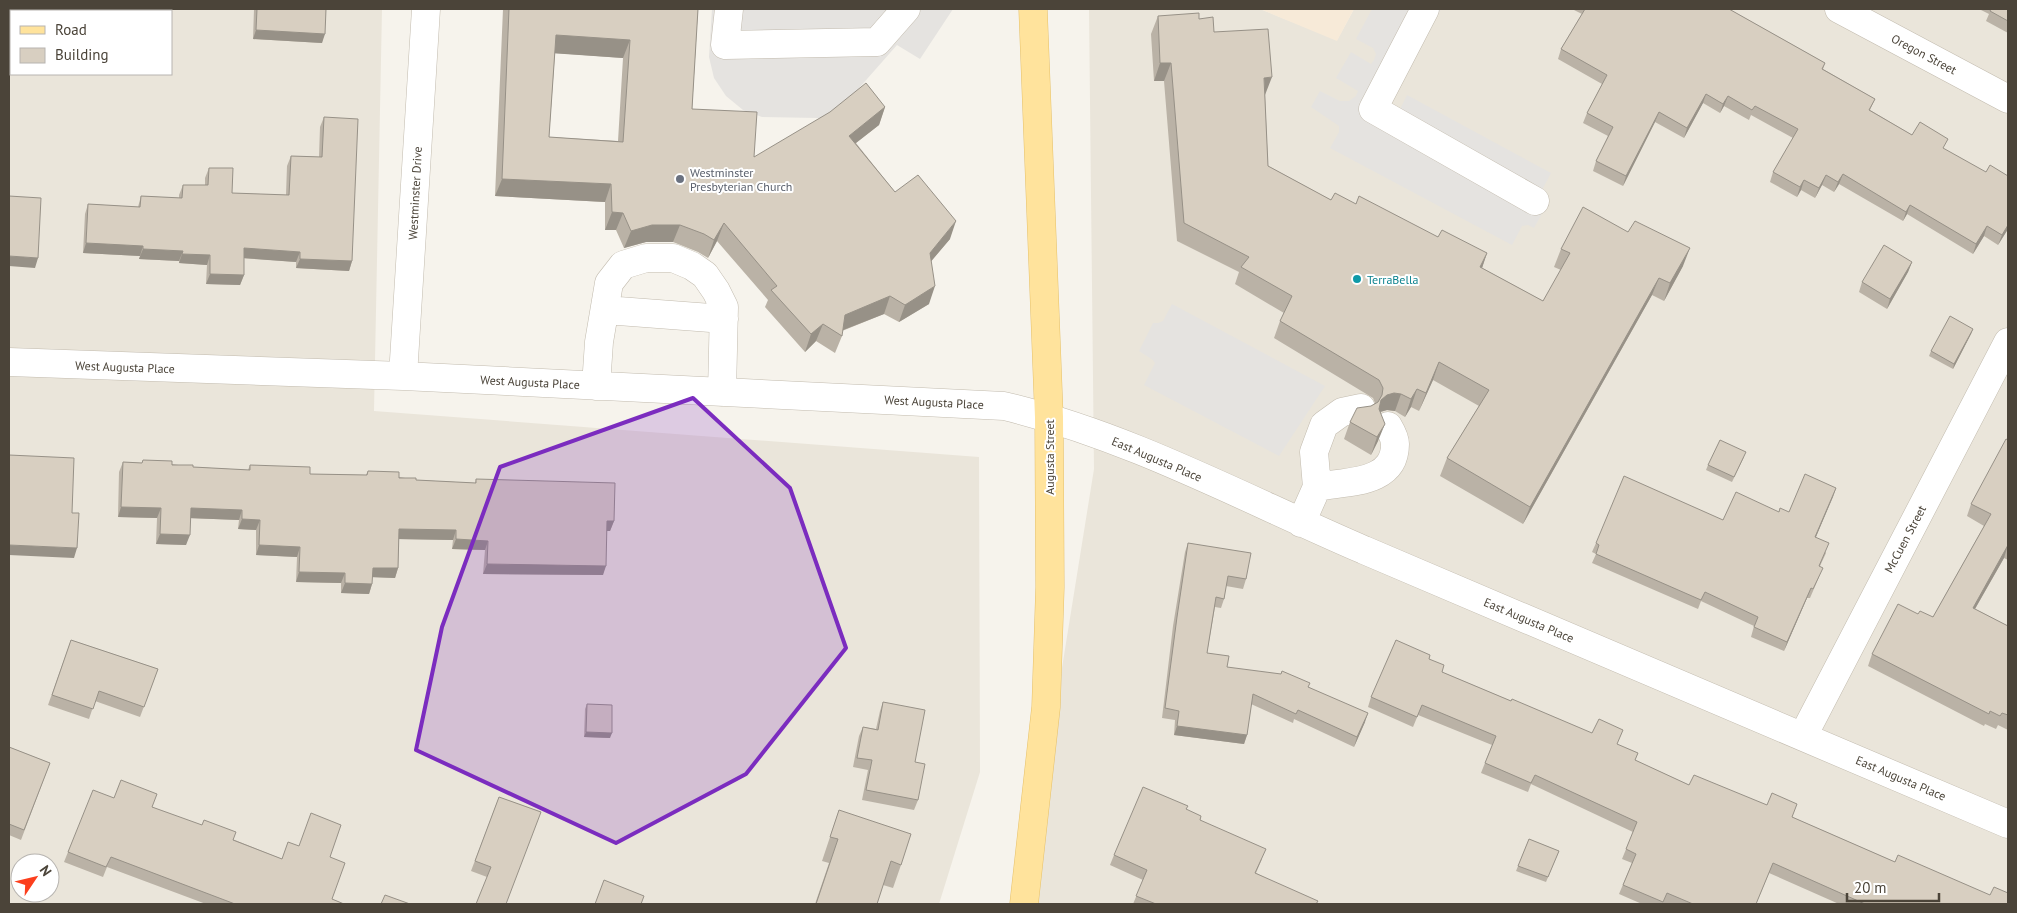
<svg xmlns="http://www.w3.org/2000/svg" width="2017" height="913" font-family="'PT Sans',sans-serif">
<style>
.residential{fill:#eae5da;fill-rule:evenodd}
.commercial{fill:#f7ead8}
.parking{fill:#e5e3e0}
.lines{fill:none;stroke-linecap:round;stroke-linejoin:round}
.minor-casing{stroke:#c2bbae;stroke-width:29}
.major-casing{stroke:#e6c16a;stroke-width:29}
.minor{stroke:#fff;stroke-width:28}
.major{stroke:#ffe39c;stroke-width:28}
.wall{fill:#bab2a6;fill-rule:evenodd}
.shaded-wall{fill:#979187}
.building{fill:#d8cfc1;stroke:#979187;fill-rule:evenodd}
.marked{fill:#7b2cbf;fill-opacity:0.2;stroke:#7b2cbf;stroke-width:4;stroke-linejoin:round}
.worship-dot{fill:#6b7280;stroke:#fff;stroke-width:2}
.culture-dot{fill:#0f9aa8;stroke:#fff;stroke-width:2}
.labels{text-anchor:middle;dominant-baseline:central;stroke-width:4;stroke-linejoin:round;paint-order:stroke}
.street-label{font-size:12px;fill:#4b4439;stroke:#fff}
.worship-label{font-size:12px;fill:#5b616d;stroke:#fff;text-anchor:start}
.culture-label{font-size:12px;fill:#0d838f;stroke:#fff;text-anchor:start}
</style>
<rect width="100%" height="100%" fill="#f6f3ec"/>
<path class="residential" d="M 9,9 L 382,9 L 374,411 L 979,457 L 980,772 L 939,904 L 9,904 ZM 11,11 L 171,11 L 171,74 L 11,74 ZM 20,863 L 50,863 L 50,893 L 20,893 Z
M 1089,9 L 1260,9 L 1337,40 L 1354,9 L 2008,9 L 2008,904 L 1024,904 L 1094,469 Z"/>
<path class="commercial" d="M 1260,9 L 1354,9 L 1337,41 Z"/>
<path class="parking" d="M 712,9 L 953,9 L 920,59 L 897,45 L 830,121 L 818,118 L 762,117 L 743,110 L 726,96 L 714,78 L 709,57 Z
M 1372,9 L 1441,9 L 1388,106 L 1399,111 L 1407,95 L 1551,173 L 1542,190 L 1549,201 L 1534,228 L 1528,225 L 1522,226 L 1512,245 L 1330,148 L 1339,132 L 1339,126 L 1311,107 L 1320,91 L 1340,101 L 1349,101 L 1356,96 L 1358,91 L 1336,78 L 1351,52 L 1371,64 L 1374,60 L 1376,54 L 1373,48 L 1356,39 Z
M 1172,304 L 1325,386 L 1279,456 L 1144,385 L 1155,363 L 1153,360 L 1139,351 L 1153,323 L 1158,323 L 1163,321 Z"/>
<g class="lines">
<defs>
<path id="minor" d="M 729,9 L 725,45 L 877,42 L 906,9
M 1425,9 L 1373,109 L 1535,201
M 1839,9 L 2008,99
M 605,310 L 724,319
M 9,362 L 403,376 L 1004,406 C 1130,436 1245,499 1364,550 C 1579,641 1794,732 2008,824
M 403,376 L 426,9
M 596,386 L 599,342 L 609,283 L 623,265 L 646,258 L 673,258 L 692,266 L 705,275 L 716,291 L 724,307 L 722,392
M 1317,487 C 1346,481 1395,485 1395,444 C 1395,438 1391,431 1388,426
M 1301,523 L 1317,487 L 1314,452 L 1324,425 L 1342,412 L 1361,408
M 1803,736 L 2008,342"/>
<path id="major" d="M 1024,904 L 1046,707 L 1050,587 L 1049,417 L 1033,9"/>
</defs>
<use href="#minor" class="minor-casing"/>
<use href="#major" class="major-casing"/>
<use href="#minor" class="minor"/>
<use href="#major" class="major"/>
</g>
<path class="wall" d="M 254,9 L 326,9 L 322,43 L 253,39 Z
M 503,9 L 698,9 L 692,109 L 754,157 L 885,107 L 879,125 L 856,143 L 895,192 L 950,239 L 931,261 L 929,304 L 899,322 L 884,314 L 842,331 L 842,336 L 835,353 L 816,341 L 805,352 L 765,307 L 768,300 L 717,241 L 708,258 L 698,252 L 673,242 L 646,242 L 624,248 L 616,230 L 605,230 L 605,202 L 495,196 ZM 555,53 L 623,58 L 618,141 L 549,137 Z
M 1572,9 L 1729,9 L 1825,63 L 1823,69 L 1875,99 L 1870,110 L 1912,135 L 1944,149 L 2008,229 L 1998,245 L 1984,236 L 1973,254 L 1907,214 L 1903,221 L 1839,184 L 1834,192 L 1822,185 L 1815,198 L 1801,190 L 1797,197 L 1770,182 L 1773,172 L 1793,138 L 1751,115 L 1749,120 L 1724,106 L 1720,113 L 1703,103 L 1684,138 L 1655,122 L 1623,186 L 1593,171 L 1596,161 L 1608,136 L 1583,123 L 1587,113 L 1602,84 L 1558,59 L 1561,49 L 1582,14 Z
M 1979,9 L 2008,9 L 2008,33 L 1986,21 L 1989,14 Z
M 1158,16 L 1199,19 L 1214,32 L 1265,95 L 1268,166 L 1331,200 L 1356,204 L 1438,237 L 1487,253 L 1482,268 L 1543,301 L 1561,270 L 1554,267 L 1561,249 L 1683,266 L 1664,301 L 1652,295 L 1523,524 L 1440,476 L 1447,458 L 1479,406 L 1433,380 L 1419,411 L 1411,407 L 1405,417 L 1395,411 L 1387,410 L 1380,412 L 1378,441 L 1371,455 L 1344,439 L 1350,422 L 1371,406 L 1375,403 L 1373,398 L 1274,338 L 1280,321 L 1284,313 L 1235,284 L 1239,272 L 1177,241 L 1164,81 L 1154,81 L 1151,34 Z
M 324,117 L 352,261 L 349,271 L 296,268 L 296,262 L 244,258 L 244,275 L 240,285 L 206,284 L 207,265 L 179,263 L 179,261 L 139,259 L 140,256 L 83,253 L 85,214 L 88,204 L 138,207 L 141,196 L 179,198 L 179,195 L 183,185 L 205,185 L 205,178 L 209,168 L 232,193 L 286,195 L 287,166 L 291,156 L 319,157 L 320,127 Z
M 1912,262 L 1908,272 L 1887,309 L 1859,292 L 1862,282 Z
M 1973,329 L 1971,334 L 1953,369 L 1929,356 L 1931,351 Z
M 2008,440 L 2008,560 L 2004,558 L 1975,609 L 2008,626 L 2008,730 L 1998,725 L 1996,729 L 1985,724 L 1984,726 L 1868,666 L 1872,654 L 1918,614 L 1933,617 L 1984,526 L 1967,516 L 1971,504 Z
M 1744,457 L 1732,482 L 1706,470 L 1708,465 Z
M 143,460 L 193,467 L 248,470 L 250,465 L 310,474 L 366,475 L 368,471 L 416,480 L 475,483 L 476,479 L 614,521 L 610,531 L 607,531 L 603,575 L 483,574 L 485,550 L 452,549 L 453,540 L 399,539 L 398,568 L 395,578 L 372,577 L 372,584 L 369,594 L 341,593 L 341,583 L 296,582 L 297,557 L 256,555 L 256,530 L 238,529 L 239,520 L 190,518 L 186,545 L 156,544 L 157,518 L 118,517 L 119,472 L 123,462 L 142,463 Z
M 1836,488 L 1816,537 L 1826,553 L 1820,566 L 1819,577 L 1810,598 L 1807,598 L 1784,651 L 1751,637 L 1754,626 L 1701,601 L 1698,609 L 1592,563 L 1596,554 L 1592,552 L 1596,543 L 1723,520 L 1779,512 L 1789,512 Z
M 1188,543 L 1246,579 L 1243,589 L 1226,586 L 1224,599 L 1221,608 L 1215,607 L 1207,653 L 1227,667 L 1309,687 L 1365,722 L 1354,747 L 1294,719 L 1293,723 L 1251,704 L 1247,735 L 1244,744 L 1174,735 L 1175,720 L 1162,718 L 1173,626 L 1185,552 Z
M 71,640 L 158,669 L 140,717 L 95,701 L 89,719 L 48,705 Z
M 1429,659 L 1442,672 L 1511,701 L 1638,753 L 1635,760 L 1689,785 L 1792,817 L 1895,862 L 2008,904 L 1839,904 L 1769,873 L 1756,904 L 1666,904 L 1664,903 L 1663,904 L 1642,904 L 1619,894 L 1632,863 L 1622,859 L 1633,832 L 1531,784 L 1528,792 L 1481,773 L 1492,745 L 1418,715 L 1413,727 L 1368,707 L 1371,697 Z
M 883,702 L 915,762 L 918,800 L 914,810 L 862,800 L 868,770 L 853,767 L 859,736 L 863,727 L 876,729 L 880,711 Z
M 587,704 L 610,738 L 584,737 L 585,709 Z
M 9,747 L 50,763 L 21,840 L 9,835 Z
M 499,797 L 541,812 L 487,877 L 471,871 Z
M 114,798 L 152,807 L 282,859 L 330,857 L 332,899 L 344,904 L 206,904 L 107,867 L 103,877 L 64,862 L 68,852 Z
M 839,810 L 901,865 L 893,888 L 883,885 L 877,904 L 815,904 L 829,863 L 822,861 Z
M 1186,810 L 1200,820 L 1262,859 L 1256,873 L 1317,904 L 1133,904 L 1143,880 L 1110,865 L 1114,855 Z
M 1529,839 L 1559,851 L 1546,882 L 1516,871 Z"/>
<path class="shaded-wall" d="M 256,30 L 325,34 L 322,43 L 253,39 Z
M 556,35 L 630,40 L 623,58 L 550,53 Z
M 1160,63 L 1171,63 L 1164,81 L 1154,81 Z
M 9,67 L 11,68 L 11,73 L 9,73 Z
M 1272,77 L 1265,95 L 1264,78 Z
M 1706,94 L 1703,103 L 1684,138 L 1687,128 Z
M 1728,96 L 1724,106 L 1720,113 L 1723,104 Z
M 885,107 L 879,125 L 843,153 L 849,136 Z
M 1659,112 L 1655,122 L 1623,186 L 1626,176 Z
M 1843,174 L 1839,184 L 1834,192 L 1838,182 Z
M 1826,175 L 1822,185 L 1815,198 L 1819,188 Z
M 502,179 L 611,184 L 605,202 L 495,196 Z
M 1804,180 L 1801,190 L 1797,197 L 1800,187 Z
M 1910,205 L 1907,214 L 1903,221 L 1906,212 Z
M 612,212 L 623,213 L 616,230 L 605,230 Z
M 956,221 L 950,239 L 923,271 L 930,253 Z
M 724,223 L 717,241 L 708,258 L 714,240 Z
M 652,225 L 680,225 L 673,242 L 646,242 L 624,248 L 631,231 Z
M 2008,225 L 2008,229 L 1998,245 L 2002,235 Z
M 1987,226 L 1984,236 L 1973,254 L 1976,244 Z
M 86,243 L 143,246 L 140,256 L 83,253 Z
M 244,248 L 300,252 L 296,262 L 241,258 Z
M 1690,248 L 1683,266 L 1664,301 L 1670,283 Z
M 143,249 L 183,251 L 179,261 L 139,259 Z
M 1487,253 L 1481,271 L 1480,267 Z
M 182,254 L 210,255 L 207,265 L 179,263 Z
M 9,256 L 38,258 L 35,268 L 9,266 Z
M 300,259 L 352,261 L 349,271 L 296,268 Z
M 1912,262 L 1908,272 L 1887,309 L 1890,299 Z
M 210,274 L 244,275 L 240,285 L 206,284 Z
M 1659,278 L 1652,295 L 1523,524 L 1530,507 Z
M 935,286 L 929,304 L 899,322 L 905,305 Z
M 890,296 L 884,314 L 838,332 L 845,315 Z
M 823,324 L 816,341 L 805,352 L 811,334 Z
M 1973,329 L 1971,334 L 1953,369 L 1954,364 Z
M 1439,362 L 1433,380 L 1419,411 L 1426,393 Z
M 1417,389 L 1411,407 L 1405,417 L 1411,399 Z
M 1394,393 L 1401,394 L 1395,411 L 1387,410 L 1380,412 L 1375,418 L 1381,400 L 1387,395 Z
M 1385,424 L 1378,441 L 1371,455 L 1377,437 Z
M 1836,488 L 1833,497 L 1812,546 L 1815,537 Z
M 121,507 L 161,508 L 157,518 L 118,517 Z
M 191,508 L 242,510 L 239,520 L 187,518 Z
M 242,519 L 260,520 L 256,530 L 238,529 Z
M 607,521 L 614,521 L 610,531 L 603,531 Z
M 399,529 L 456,530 L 453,540 L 395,539 Z
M 160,534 L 190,535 L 186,545 L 156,544 Z
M 456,539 L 488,541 L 485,550 L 452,549 Z
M 9,545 L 77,548 L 74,558 L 9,555 Z
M 259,545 L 300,547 L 297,557 L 256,555 Z
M 2008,545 L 2004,558 L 1968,621 L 1973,608 Z
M 487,564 L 606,566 L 603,575 L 483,574 Z
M 373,568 L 398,568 L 395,578 L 369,577 Z
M 299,572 L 345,573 L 341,583 L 296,582 Z
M 345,583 L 372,584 L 369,594 L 341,593 Z
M 1811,588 L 1807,598 L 1784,651 L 1787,642 Z
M 1368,713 L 1365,722 L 1354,747 L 1357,737 Z
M 1177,726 L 1247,735 L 1244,744 L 1174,735 Z
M 586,732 L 612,733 L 610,738 L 584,737 Z"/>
<path class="building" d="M 257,9 L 326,9 L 325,34 L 256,30 Z
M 509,9 L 698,9 L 692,109 L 757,112 L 754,157 L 830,112 L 866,83 L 885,107 L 849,136 L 895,192 L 918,175 L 956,221 L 930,253 L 935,286 L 905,305 L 890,296 L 845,315 L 842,336 L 823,324 L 811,334 L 771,290 L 777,286 L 724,223 L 714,240 L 704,234 L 680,225 L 652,225 L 631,231 L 623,213 L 612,212 L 611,184 L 502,179 ZM 556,35 L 630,40 L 623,142 L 549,137 Z
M 1585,9 L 1729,9 L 1825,63 L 1822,69 L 1875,99 L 1869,110 L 1912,135 L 1920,122 L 1948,139 L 1943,148 L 1986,172 L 1990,165 L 2008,176 L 2008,225 L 2002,235 L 1987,226 L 1976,244 L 1910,205 L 1906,212 L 1843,174 L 1838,182 L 1826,175 L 1819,188 L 1804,180 L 1800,187 L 1773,172 L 1798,129 L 1755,106 L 1752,110 L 1728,96 L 1723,104 L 1706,94 L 1687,128 L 1659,112 L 1626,176 L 1596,161 L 1613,127 L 1587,113 L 1607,75 L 1561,49 Z
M 1991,9 L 2008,9 L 2008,21 L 1990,11 Z
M 1199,13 L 1199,19 L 1213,17 L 1214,32 L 1268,29 L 1272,77 L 1264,78 L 1268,166 L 1331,200 L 1335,193 L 1356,204 L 1359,196 L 1438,237 L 1442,230 L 1487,253 L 1480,267 L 1543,301 L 1570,253 L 1561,249 L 1583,207 L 1628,232 L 1635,221 L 1690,248 L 1670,283 L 1659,278 L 1530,507 L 1447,458 L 1489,390 L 1439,362 L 1426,393 L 1417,389 L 1411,399 L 1401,394 L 1394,393 L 1387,395 L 1381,400 L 1379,409 L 1385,424 L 1377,437 L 1350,422 L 1357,408 L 1371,406 L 1378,402 L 1382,395 L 1383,388 L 1379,380 L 1280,321 L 1292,296 L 1241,267 L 1249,257 L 1184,223 L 1171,63 L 1160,63 L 1158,16 Z
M 9,41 L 11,41 L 11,68 L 9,67 Z
M 324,117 L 358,119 L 352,261 L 300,259 L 300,252 L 244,248 L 244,275 L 210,274 L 210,255 L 182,254 L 183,251 L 143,249 L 143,246 L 86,243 L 88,204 L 140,207 L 141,196 L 182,198 L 183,185 L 208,185 L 209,168 L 233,168 L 232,193 L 289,195 L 291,156 L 322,157 Z
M 9,196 L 41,198 L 38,258 L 9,256 Z
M 1884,245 L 1912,262 L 1890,299 L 1862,282 Z
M 1950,316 L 1973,329 L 1954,364 L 1931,351 Z
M 2006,439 L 2008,440 L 2008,545 L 1973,608 L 2008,626 L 2008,715 L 2002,713 L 2000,716 L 1990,711 L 1989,714 L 1872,654 L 1898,604 L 1918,614 L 1920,611 L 1933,617 L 1991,514 L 1971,504 Z
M 1720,440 L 1746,452 L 1734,477 L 1708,465 Z
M 9,455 L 74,458 L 72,513 L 79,513 L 77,548 L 9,545 Z
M 143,460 L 172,461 L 172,465 L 193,465 L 193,467 L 250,470 L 250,465 L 310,467 L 310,474 L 367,475 L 368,471 L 399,472 L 399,478 L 416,478 L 416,480 L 476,483 L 476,479 L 615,483 L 614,521 L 607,521 L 606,566 L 487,564 L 488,541 L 456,539 L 456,530 L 399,529 L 398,568 L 373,568 L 372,584 L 345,583 L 345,573 L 299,572 L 300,547 L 259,545 L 260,520 L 242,519 L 242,510 L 191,508 L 190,535 L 160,534 L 161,508 L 121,507 L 123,462 L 142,463 Z
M 1805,474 L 1836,488 L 1815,537 L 1829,543 L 1819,566 L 1823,568 L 1813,589 L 1811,588 L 1787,642 L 1754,627 L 1758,617 L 1705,592 L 1701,600 L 1596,554 L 1599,545 L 1596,543 L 1624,476 L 1723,520 L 1736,492 L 1779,512 L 1780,508 L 1789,512 Z
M 1188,543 L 1251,553 L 1246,579 L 1228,576 L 1224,599 L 1216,597 L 1207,653 L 1229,656 L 1227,667 L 1281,674 L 1282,671 L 1310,683 L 1308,687 L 1368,713 L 1357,737 L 1298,710 L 1296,714 L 1253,694 L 1247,735 L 1177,726 L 1179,711 L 1165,708 L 1177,617 Z
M 71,640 L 158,669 L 144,707 L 99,691 L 93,709 L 52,695 Z
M 1396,640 L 1430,655 L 1429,659 L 1444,665 L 1442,672 L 1511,701 L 1512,699 L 1592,733 L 1599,719 L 1623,730 L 1617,744 L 1638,753 L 1635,760 L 1689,785 L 1694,775 L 1767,805 L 1772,793 L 1797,804 L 1792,817 L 1895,862 L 1898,855 L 1990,895 L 1994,887 L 2008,893 L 2008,904 L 1865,904 L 1773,863 L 1756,904 L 1693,904 L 1667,893 L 1663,902 L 1623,885 L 1636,854 L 1626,849 L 1637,822 L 1535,775 L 1531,783 L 1485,763 L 1496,736 L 1422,705 L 1417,717 L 1371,697 Z
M 883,702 L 925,710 L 915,762 L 925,764 L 918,800 L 866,790 L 872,760 L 857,758 L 863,727 L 878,730 Z
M 587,704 L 612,705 L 612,733 L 586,732 Z
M 9,747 L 50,763 L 24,830 L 9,824 Z
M 121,780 L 157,794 L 152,807 L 202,825 L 204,820 L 236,832 L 233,840 L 282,859 L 288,842 L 299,846 L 311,813 L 341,825 L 330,857 L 345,863 L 332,899 L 344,904 L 235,904 L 111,857 L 106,867 L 68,852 L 93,790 L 114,798 Z
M 1143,787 L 1188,806 L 1186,809 L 1201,816 L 1200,820 L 1266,849 L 1255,873 L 1318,901 L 1316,904 L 1156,904 L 1136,896 L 1147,870 L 1114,855 Z
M 499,797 L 541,812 L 506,904 L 476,904 L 491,867 L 475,861 Z
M 839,810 L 911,834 L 901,865 L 891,861 L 877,904 L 816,904 L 838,839 L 830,837 Z
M 1529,839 L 1559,851 L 1548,877 L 1518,866 Z
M 604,880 L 644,896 L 641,904 L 595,904 Z
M 385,895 L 410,904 L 381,904 Z"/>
<path class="marked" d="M 693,398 L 790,488 L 846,648 L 746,774 L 616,843 L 416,750 L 442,627 L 500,467 Z"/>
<circle class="worship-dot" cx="680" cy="179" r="5"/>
<circle class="culture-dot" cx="1357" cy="279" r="5"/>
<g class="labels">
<g class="street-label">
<text transform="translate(1924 54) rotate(28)">Oregon Street</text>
<text transform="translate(415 193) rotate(-87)">Westminster Drive</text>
<text transform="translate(125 367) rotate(2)">West Augusta Place</text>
<text transform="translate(530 382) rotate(3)">West Augusta Place</text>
<text transform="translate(934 402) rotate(3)">West Augusta Place</text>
<text transform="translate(1049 457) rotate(-90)">Augusta Street</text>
<text transform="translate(1157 459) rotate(23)">East Augusta Place</text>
<text transform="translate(1905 539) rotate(-62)">McCuen Street</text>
<text transform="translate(1529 620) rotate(23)">East Augusta Place</text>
<text transform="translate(1901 778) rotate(23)">East Augusta Place</text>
</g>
<g class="worship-label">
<text x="690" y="172">Westminster<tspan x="690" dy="14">Presbyterian Church</tspan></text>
</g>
<g class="culture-label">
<text x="1367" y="279">TerraBella</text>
</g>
</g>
<rect width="2017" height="913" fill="none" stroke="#4b4439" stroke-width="20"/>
<rect x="10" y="10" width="162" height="65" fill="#ffffff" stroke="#b7b4b0"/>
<rect x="20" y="26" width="25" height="8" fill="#ffe39c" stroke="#b7b4b0"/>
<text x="55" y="35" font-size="15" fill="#4b4439">Road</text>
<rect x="20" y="48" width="25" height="15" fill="#d8cfc1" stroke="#b7b4b0"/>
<text x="55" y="60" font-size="15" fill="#4b4439">Building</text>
<g transform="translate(35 878) rotate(55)"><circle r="24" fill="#ffffff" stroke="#b7b4b0"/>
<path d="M0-4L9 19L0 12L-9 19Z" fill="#fc3f1d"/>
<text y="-8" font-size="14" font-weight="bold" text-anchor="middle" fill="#4b4439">N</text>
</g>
<path d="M1847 893v8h92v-8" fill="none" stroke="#4b4439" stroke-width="2.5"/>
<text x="1854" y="893" font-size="15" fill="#4b4439" stroke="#ffffff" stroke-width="4" paint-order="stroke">20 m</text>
</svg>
